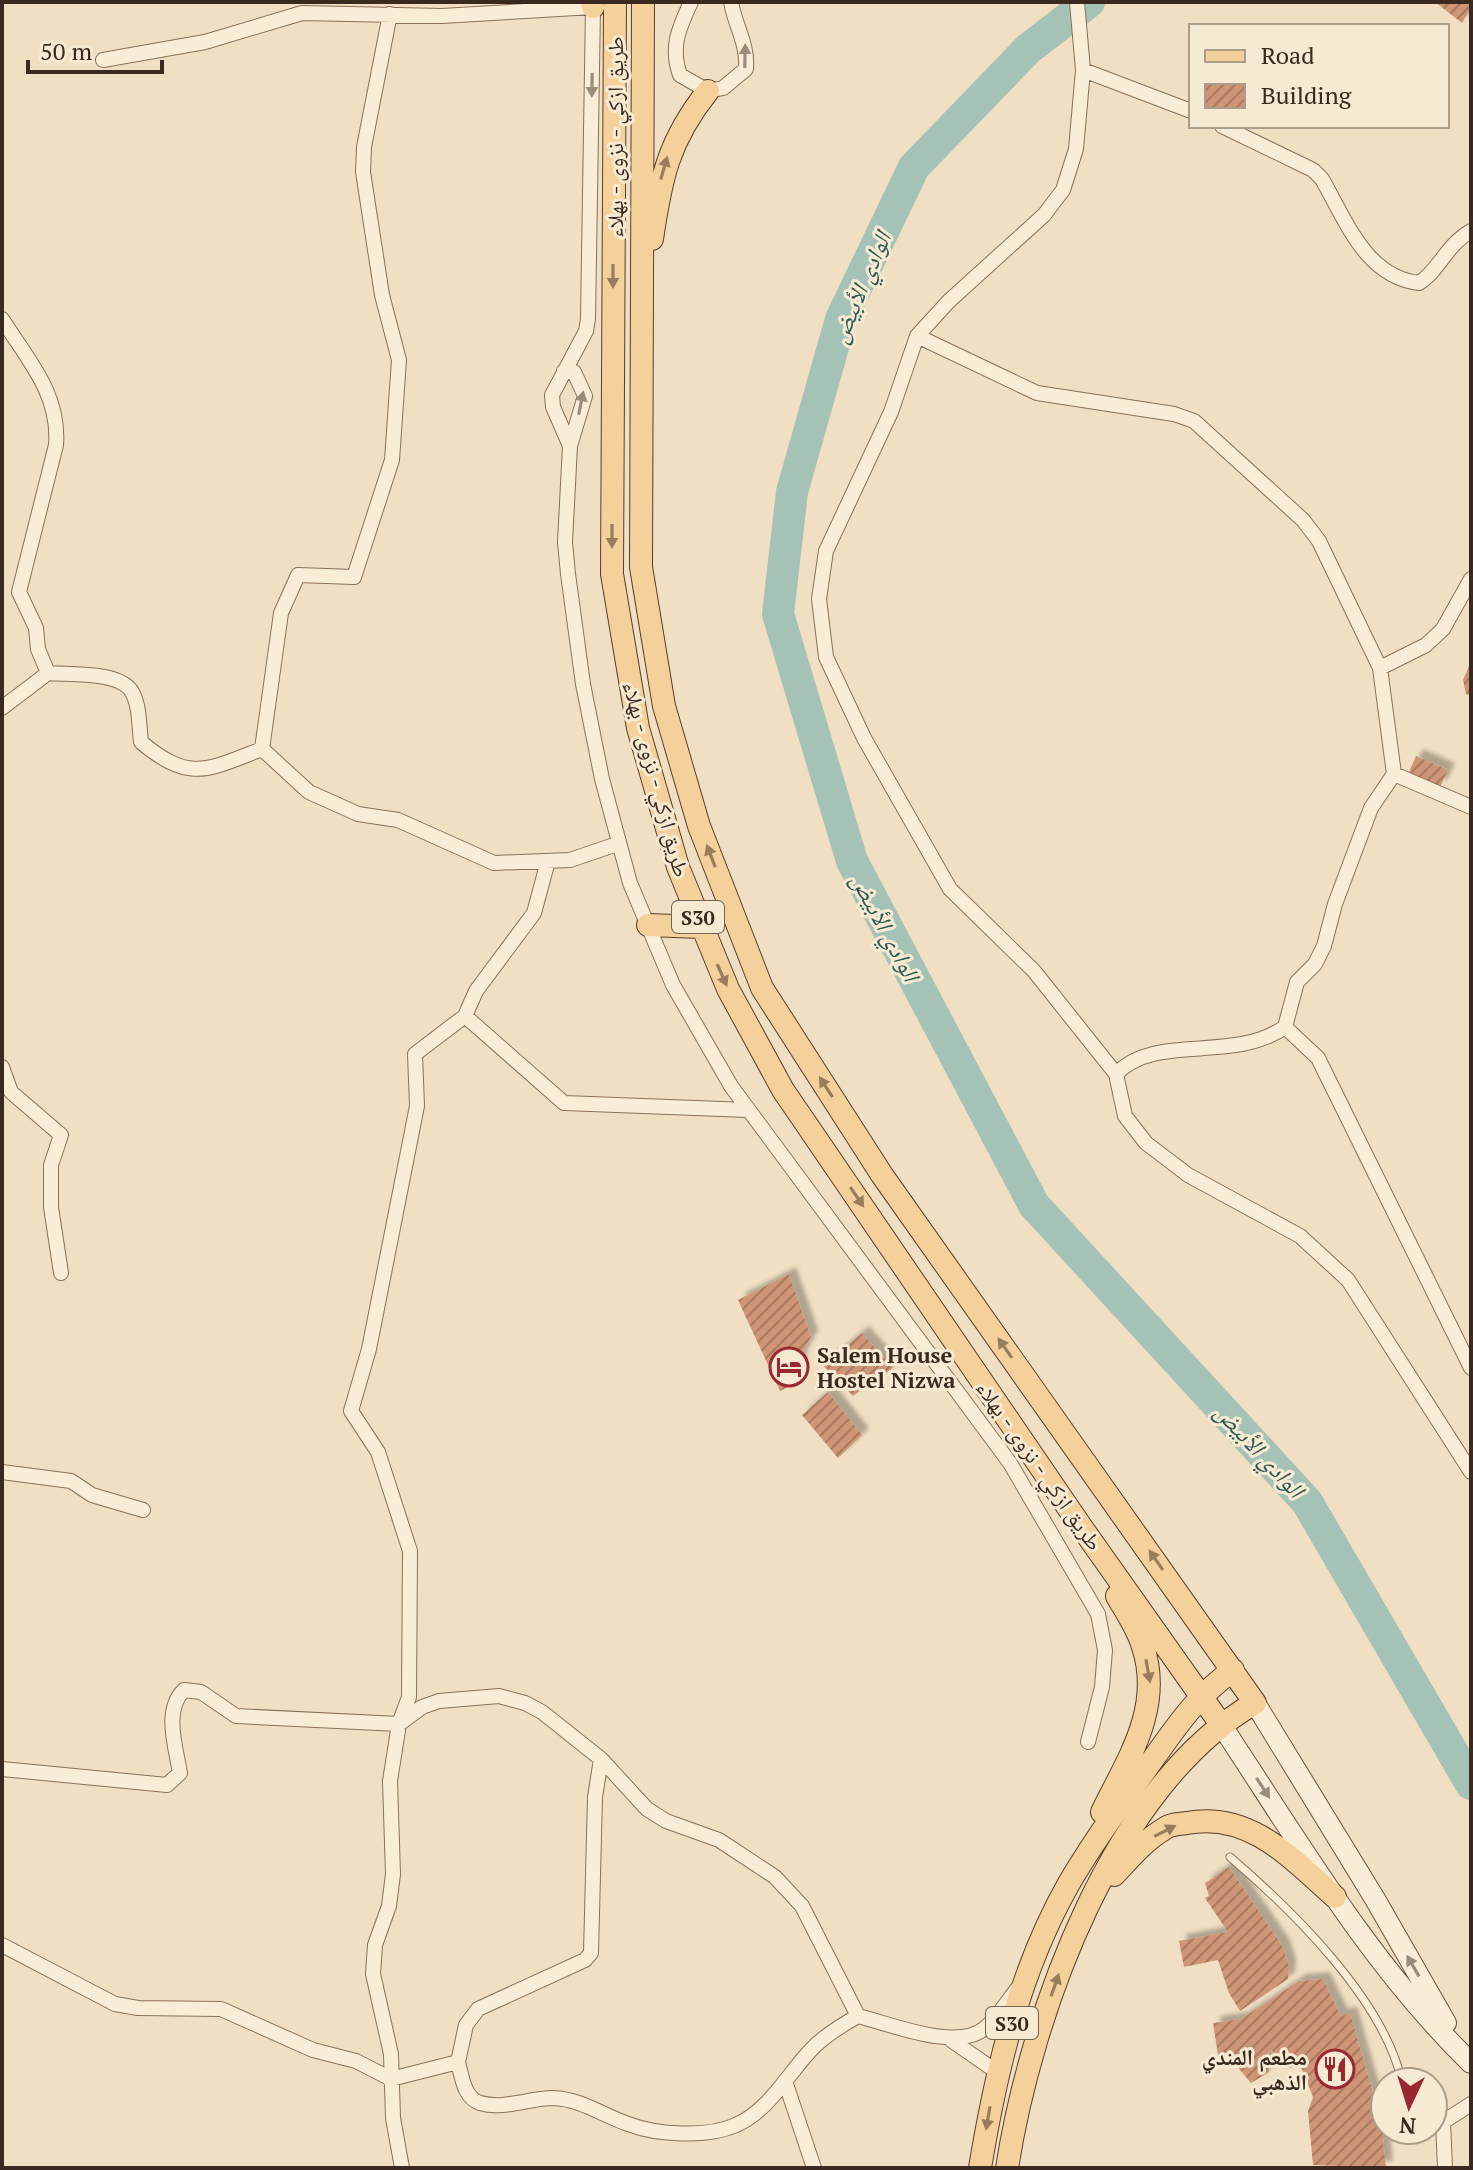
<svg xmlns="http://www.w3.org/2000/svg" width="1473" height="2170" font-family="'PT Serif','Noto Naskh Arabic',serif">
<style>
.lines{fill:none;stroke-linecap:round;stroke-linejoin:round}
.river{stroke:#a5c2b7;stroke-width:32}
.building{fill:url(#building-hatch);filter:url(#shadow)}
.lane-casing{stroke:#8a7059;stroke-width:9}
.street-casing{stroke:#8a7059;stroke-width:16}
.secondary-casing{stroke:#6c513c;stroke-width:22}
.primary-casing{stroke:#583e2d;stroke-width:24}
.lane{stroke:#faedd7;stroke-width:7}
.street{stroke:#faedd7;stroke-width:14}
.secondary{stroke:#faedd7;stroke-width:20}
.primary{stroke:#f4d19a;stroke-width:22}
.oneway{fill:#9a8b7a}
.oneway2{fill:#977d5c}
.labels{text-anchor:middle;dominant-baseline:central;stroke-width:6;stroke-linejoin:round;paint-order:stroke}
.shield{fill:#f7ead3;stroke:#736354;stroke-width:2}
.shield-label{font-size:20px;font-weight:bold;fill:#3a291e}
.street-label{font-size:22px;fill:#3a291e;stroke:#f7ead3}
.poi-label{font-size:22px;font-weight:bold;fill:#3a291e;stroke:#f7ead3;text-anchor:start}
.water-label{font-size:24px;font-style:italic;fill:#2c5a54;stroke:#f7ead3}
</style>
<defs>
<pattern id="building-hatch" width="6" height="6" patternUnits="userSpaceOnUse" patternTransform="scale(2)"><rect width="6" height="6" fill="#cf9577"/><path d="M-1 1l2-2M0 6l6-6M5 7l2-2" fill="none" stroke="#a97a61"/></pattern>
<filter id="shadow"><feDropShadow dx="7" dy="-7" stdDeviation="2" flood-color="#0004"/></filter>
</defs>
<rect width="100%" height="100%" fill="#f0dfc3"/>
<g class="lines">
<path class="river" d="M 1089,2 L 1028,49 L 914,167 L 841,319 L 792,492 L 778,614 L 852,861 L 1034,1205 L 1307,1502 L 1471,1784"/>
</g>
<path class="building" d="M 1435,2 L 1471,2 L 1471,8 L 1462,23 Z
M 1471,662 L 1471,696 L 1466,694 L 1463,680 Z
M 1416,756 L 1448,770 L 1440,787 L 1409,772 Z
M 789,1274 L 811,1337 L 800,1357 L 798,1382 L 780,1391 L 738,1300 Z
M 862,1333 L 893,1368 L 853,1396 L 823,1365 Z
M 828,1392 L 862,1435 L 838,1458 L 802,1415 Z
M 1229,1867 L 1283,1947 L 1289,1966 L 1288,1979 L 1240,2011 L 1229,1993 L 1218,1960 L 1184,1967 L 1179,1941 L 1228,1932 L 1205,1898 L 1209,1896 L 1205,1883 Z
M 1323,1979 L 1341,2016 L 1350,2013 L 1386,2138 L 1383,2139 L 1386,2168 L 1313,2165 L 1308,2111 L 1313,2097 L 1300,2064 L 1290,2068 L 1278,2062 L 1272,2050 L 1268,2052 L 1269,2072 L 1251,2083 L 1235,2064 L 1233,2052 L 1218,2055 L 1213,2023 L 1241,2019 L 1299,1981 Z"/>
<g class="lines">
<defs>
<path id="lane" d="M 1230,1857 C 1293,1911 1384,2000 1402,2082"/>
<path id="street" d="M 691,2 C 679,28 670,47 680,75 L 708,91 L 723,88 L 746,69 C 748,43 735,26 731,2
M 1077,2 L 1083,70 L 1076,149 L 1063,190 L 1044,215 L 949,301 L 917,336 L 891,412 L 826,551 L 819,599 L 826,657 L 864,738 L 950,889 L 1034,971 L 1116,1074
M 390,14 L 364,147 L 363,172 L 382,295 L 399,360 L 392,460 L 354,577 L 298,575 L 281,613 L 262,749 L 309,792 L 358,814 L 398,820 L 494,863 L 570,860 L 617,844
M 103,60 L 205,42 L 302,13 L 442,16 L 593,7 L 588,319 L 586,331 L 552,395 L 553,407 L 570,446
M 1083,70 L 1191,111
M 1222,126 L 1313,170 L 1322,179 C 1346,221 1366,277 1419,283 C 1438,272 1446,245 1471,231
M 2,319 C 28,360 60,394 56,445 L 19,592 L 36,628 L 38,649 L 48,673
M 917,336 L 1037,393 L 1174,414 L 1194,421 L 1303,520 L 1319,541 L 1380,668 L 1394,774 L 1371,808 L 1335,904 L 1324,946 L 1315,964 L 1297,982 L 1285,1027 L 1318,1058 L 1471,1368
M 564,371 L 574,372 L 585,396 L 570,446 L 565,542 L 568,574 L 583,684 L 602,779 L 630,883 L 673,985 L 731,1086 L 1010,1463 L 1098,1614 L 1105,1650 L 1102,1687 L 1088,1742
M 1380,668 L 1426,645 L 1443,629 L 1471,579
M 2,708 L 48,673 C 70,675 120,671 132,692 C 140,706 139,727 141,742 C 190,783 207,770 262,749
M 1394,774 L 1471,807
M 465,1016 L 564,1103 L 748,1110
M 1285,1027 C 1232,1064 1157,1032 1116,1074 L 1125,1116 L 1146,1143 L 1188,1175 L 1300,1236 L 1348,1280 L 1471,1472
M 2,1067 L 11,1092 L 61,1135 L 51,1165 L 51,1207 L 61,1273
M 2,1472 L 71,1481 L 92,1495 L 143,1510
M 2,1769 L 167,1785 L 180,1773 C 176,1748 163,1710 184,1690 L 201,1692 L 236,1716 L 399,1724 L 422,1707 L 439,1701 L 499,1696 L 525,1703 L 542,1712 L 601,1759 L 647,1809 L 666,1821 L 719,1840 L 775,1877 L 802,1906 L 858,2016
M 2,1945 L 115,2004 L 138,2008 L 221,2009 L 313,2050 L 356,2061 L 391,2079 L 458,2062 C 462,2077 464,2098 480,2103 C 504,2110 529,2098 553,2098 C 581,2099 602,2115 628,2124 C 657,2135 707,2138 736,2125 C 767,2112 787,2076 809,2052 C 822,2037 840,2026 858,2016 C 891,2024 957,2052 985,2028 C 997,2018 1007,2002 1017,1989
M 951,2040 L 997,2072
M 458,2062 L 466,2025 L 478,2009 L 585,1960 L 591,1953 L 595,1797 L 601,1759
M 785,2081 L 814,2168
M 402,2168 L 393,2118 L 391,2054 L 373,1974 L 375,1945 L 389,1906 L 393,1874 L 390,1781 L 399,1724 L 409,1697 L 410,1551 L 378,1452 L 351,1411 L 369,1349 L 417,1106 L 415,1054 L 465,1016 L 476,991 L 534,913 L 548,861
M 1445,2168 L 1443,2122 L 1471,2104"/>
<path id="secondary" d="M 1255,1703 L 1375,1899 L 1446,2023
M 1220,1723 C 1297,1839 1370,1965 1471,2063"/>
<path id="primary" d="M 592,2 L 593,7
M 615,2 L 612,574 L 638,728 L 678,867 L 728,989 L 783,1090 L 1080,1525 L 1220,1723
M 643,2 L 641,567 L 664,706 L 699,826 L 762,988 L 882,1175 L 1255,1703 C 1113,1784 1031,2014 1007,2168
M 652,239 C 661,178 668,141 708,91
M 648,925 L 701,927
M 1102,1812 C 1128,1759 1163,1708 1143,1647 C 1138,1629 1126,1612 1117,1596
M 1114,1875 C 1130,1858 1144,1841 1164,1829 C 1170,1824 1179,1824 1187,1823 C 1250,1811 1292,1859 1335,1897
M 980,2168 C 996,2071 1019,1972 1068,1885 C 1091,1845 1119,1806 1146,1769 C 1175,1729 1192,1700 1233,1670"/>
</defs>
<use href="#lane" class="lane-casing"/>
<use href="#street" class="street-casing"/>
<use href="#secondary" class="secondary-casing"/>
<use href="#primary" class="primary-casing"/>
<use href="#lane" class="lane"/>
<use href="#street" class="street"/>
<use href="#secondary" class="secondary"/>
<use href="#primary" class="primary"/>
</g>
<defs><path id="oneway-solid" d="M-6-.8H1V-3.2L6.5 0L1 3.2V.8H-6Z" transform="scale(2)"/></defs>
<g class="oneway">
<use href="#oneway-solid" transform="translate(745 56) rotate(-89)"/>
<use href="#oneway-solid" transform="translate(592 85) rotate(91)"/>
<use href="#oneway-solid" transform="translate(581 403) rotate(-79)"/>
<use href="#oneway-solid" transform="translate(1263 1788) rotate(57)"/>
<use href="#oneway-solid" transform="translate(1413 1966) rotate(-120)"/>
</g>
<g class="oneway2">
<use href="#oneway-solid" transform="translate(664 168) rotate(-74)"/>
<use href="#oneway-solid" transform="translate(613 276) rotate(90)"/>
<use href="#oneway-solid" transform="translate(612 536) rotate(90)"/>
<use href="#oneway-solid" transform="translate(711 856) rotate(-111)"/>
<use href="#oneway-solid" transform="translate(722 975) rotate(66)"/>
<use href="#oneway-solid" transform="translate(826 1087) rotate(-123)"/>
<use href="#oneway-solid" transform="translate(857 1197) rotate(56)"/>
<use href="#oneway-solid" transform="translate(1005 1348) rotate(-125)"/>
<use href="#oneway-solid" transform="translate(1156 1560) rotate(-125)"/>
<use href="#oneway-solid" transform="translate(1148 1671) rotate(80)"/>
<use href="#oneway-solid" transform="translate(1165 1831) rotate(-27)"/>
<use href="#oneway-solid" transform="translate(1055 1985) rotate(-71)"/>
<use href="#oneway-solid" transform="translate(988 2118) rotate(100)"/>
</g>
<defs>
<symbol id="hotel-ring" viewBox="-11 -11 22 22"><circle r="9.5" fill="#f7ead3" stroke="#9b2731" stroke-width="1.5"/><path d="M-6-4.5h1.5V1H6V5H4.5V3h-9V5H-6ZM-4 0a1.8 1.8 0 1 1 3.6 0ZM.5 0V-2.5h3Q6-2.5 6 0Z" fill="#9b2731"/></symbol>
<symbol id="restaurant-ring" viewBox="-11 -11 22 22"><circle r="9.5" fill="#f7ead3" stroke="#9b2731" stroke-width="1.5"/><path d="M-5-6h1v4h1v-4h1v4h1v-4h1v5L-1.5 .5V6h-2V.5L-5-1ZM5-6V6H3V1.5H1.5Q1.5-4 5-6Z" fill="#9b2731"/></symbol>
</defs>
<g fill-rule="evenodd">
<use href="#hotel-ring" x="767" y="1345" width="44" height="44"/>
<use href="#restaurant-ring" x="1313" y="2047" width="44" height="44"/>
</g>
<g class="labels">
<g class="shield">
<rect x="672" y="901" width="52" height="32" rx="6"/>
<rect x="986" y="2007" width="52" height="32" rx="6"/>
</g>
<g class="shield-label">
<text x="698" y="917">S30</text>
<text x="1012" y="2023">S30</text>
</g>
<g class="street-label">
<text transform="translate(614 137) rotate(-90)">طريق ازكي - نزوى - بهلاء</text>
<text transform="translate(657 779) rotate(75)">طريق ازكي - نزوى - بهلاء</text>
<text transform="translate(1040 1465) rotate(55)">طريق ازكي - نزوى - بهلاء</text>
</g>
<g class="poi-label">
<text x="817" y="1354">Salem House<tspan x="817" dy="25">Hostel Nizwa</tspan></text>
<text x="1307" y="2056" text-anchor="end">مطعم المندي<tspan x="1307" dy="25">الذهبي</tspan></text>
</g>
<g class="water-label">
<text transform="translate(860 287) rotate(-67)">الوادي الأبيض</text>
<text transform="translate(886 927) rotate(62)">الوادي الأبيض</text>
<text transform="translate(1260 1450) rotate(47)">الوادي الأبيض</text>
</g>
</g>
<rect width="1473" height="2170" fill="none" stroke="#3a291e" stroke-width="8"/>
<rect x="1189" y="24" width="260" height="104" fill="#f7ead3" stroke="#ab9d8b" stroke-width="2"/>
<rect x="1205" y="50" width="40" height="12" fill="#f4d19a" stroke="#ab9d8b" stroke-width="2"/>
<text x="1261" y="64" font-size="24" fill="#3a291e">Road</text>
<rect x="1205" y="84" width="40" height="24" fill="url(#building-hatch)" stroke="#ab9d8b" stroke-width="2"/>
<text x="1261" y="104" font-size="24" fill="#3a291e">Building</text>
<g transform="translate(1409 2106) rotate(184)"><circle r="38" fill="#f7ead3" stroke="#ab9d8b" stroke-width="2"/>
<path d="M0-6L14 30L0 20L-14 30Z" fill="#9b2731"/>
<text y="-12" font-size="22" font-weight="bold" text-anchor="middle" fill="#3a291e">N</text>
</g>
<path d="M28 60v12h134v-12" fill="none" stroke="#3a291e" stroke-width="4"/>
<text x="40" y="60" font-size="24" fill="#3a291e" stroke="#f7ead3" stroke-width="6" paint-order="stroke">50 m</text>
</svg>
